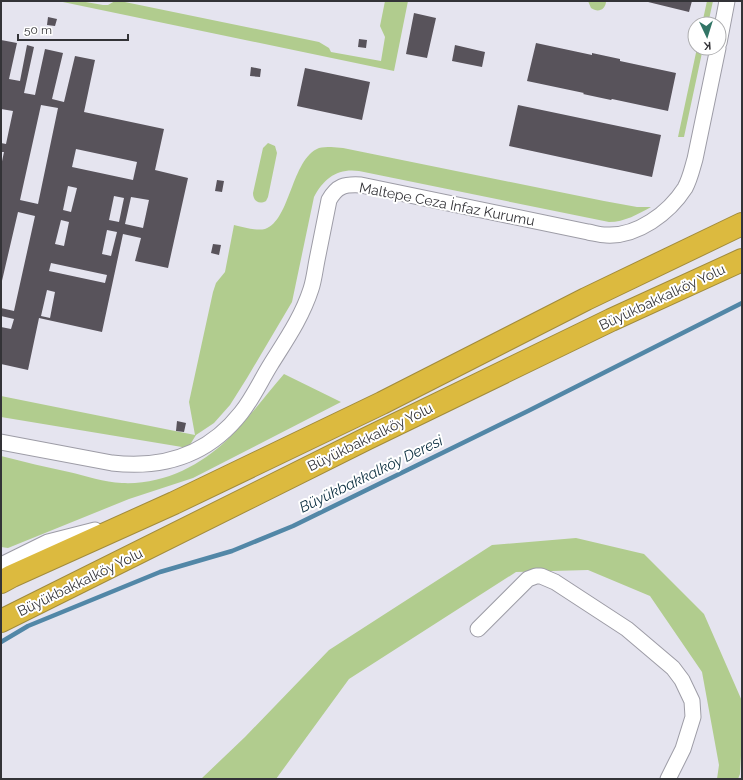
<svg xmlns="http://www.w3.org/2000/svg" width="743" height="780" font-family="Raleway,sans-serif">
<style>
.green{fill:#b1cc8e}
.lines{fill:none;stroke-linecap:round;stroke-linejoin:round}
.stream{stroke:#5287a7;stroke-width:4.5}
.building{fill:#58535b;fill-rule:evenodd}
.minor-casing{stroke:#9d9ca6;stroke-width:17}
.highway-casing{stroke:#a18b3c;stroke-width:24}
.minor{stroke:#fff;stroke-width:15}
.highway{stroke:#dcba3f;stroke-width:22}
.labels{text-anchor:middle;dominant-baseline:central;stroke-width:4;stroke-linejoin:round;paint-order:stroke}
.street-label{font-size:14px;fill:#333337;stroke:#fff}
.water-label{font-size:15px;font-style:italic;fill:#0c2f41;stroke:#fff}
</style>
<rect width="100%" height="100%" fill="#e5e4ef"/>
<path class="green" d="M 58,1 L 80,1 L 103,5 L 108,5 L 115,1 L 120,1 L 319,42 L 329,48 L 331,52 L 381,61 L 385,37 L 380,26 L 385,1 L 408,1 L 394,71 Z
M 588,1 L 606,1 L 606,2 C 605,10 598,13 591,8 Z
M 707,1 L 713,1 L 708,24 L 702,24 Z
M 697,48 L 703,48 L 684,137 L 678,137 Z
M 268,143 L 275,146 L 277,153 L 268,197 L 266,201 C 259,205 253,201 253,193 L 263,148 Z
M 331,147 L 343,148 L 604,201 L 637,207 L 651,207 C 638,214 625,222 609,222 L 359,171 C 338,168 324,178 314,197 L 292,302 L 247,378 L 230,405 L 214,423 L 196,435 L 188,448 L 1,417 L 1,396 L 195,435 L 189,402 L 213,292 L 216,283 L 225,272 L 234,225 C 243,227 256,231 265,229 C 291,220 291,159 319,148 C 322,147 327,147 331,147 Z
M 284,374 L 341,402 L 193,478 L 129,499 L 8,548 L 1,547 L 1,456 C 24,462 46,467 69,472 C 86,476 104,482 122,483 C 163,485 200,466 228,439 C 248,419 266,395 284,374 Z
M 576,538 L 644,554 L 704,614 L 742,701 L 742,738 L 740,774 L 738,779 L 717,779 L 719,765 L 702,672 L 650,596 L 588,570 L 516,572 L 349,679 L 276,779 L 201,779 L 245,737 L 329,650 L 492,545 Z"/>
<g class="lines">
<path class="stream" d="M 1,642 L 28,626 L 160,572 L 232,551 L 293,526 L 528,411 L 742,303"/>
</g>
<path class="building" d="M 644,1 L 692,1 L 689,12 Z
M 414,13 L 436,18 L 427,58 L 406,54 Z
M 48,17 L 57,19 L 55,26 L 47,25 Z
M 359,39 L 367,40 L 366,48 L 358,47 Z
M 1,40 L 17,43 L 9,79 L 20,81 L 27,45 L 34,47 L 24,93 L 35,95 L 45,49 L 63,53 L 52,99 L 64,102 L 75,56 L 95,60 L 84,112 L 164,129 L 155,170 L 188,178 L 168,268 L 135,261 L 141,238 L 123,234 L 102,332 L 39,318 L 28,370 L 1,364 L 1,327 L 11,329 L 14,319 L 1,316 L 1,308 L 14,311 L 35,216 L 18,212 L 1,285 L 1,166 L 4,152 L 1,152 L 1,143 L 6,144 L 13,111 L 1,109 ZM 41,105 L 58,108 L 38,204 L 20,200 ZM 76,149 L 137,162 L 133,180 L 72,167 ZM 68,186 L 77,188 L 71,212 L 63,210 ZM 114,196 L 124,198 L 119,222 L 109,220 ZM 131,197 L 149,200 L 143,228 L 125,224 ZM 61,220 L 69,222 L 64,246 L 55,244 ZM 107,230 L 117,232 L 111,256 L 102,254 ZM 51,263 L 107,275 L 105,283 L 49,271 ZM 47,290 L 55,292 L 50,318 L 41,316 Z
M 536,43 L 592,55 L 592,53 L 620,59 L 620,61 L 676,73 L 668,111 L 612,99 L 611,100 L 583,94 L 584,93 L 527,81 Z
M 455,45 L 485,52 L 482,67 L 452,61 Z
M 251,67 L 261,69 L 260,77 L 250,76 Z
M 305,68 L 370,82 L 362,120 L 297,106 Z
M 518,105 L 661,135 L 652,177 L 509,146 Z
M 217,180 L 224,181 L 222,192 L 215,191 Z
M 213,244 L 221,245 L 219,255 L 211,253 Z
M 177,421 L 186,423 L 184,432 L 176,431 Z"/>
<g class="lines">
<defs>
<path id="minor" d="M 719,43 L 727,1
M 1,442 L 112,463 C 164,469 208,455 241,413 C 253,398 261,380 271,364 C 286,340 302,317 311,289 C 314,280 315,270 317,260 C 321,240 325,220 329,200 C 337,186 344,184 361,185 L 588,232 C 594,233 600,235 606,235 C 637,237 669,213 685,188 C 690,179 692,169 695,159 L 718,48
M 1,565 L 48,542 L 95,530
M 478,629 L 528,579 L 536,576 L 541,576 L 555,582 L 627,629 L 673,668 L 682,680 L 692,701 L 693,717 L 683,749 L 668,779"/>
<path id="highway" d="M 1,582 L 12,576 L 174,503 L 382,403 L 586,299 L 742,224
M 1,621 L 368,438 L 611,320 L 742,260"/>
</defs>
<use href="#minor" class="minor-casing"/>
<use href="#highway" class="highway-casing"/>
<use href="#minor" class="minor"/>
<use href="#highway" class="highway"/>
</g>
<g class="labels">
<g class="street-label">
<text transform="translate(447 204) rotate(11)">Maltepe Ceza İnfaz Kurumu</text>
<text transform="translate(662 297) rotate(-25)">Büyükbakkalköy Yolu</text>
<text transform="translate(370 437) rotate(-26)">Büyükbakkalköy Yolu</text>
<text transform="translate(80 582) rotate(-26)">Büyükbakkalköy Yolu</text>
</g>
<g class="water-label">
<text transform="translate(371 474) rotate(-26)">Büyükbakkalköy Deresi</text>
</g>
</g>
<rect width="743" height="780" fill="none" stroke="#333337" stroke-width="4"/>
<g transform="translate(707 36) rotate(176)"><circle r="19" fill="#ffffff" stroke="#adadaf"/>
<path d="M0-3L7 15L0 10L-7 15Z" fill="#327566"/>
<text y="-6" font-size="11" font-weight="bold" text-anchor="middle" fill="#333337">K</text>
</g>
<path d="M18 34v6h110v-6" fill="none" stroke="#333337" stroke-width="2"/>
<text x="24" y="34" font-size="12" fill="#333337" stroke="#ffffff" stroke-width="3" paint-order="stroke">50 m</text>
</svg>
